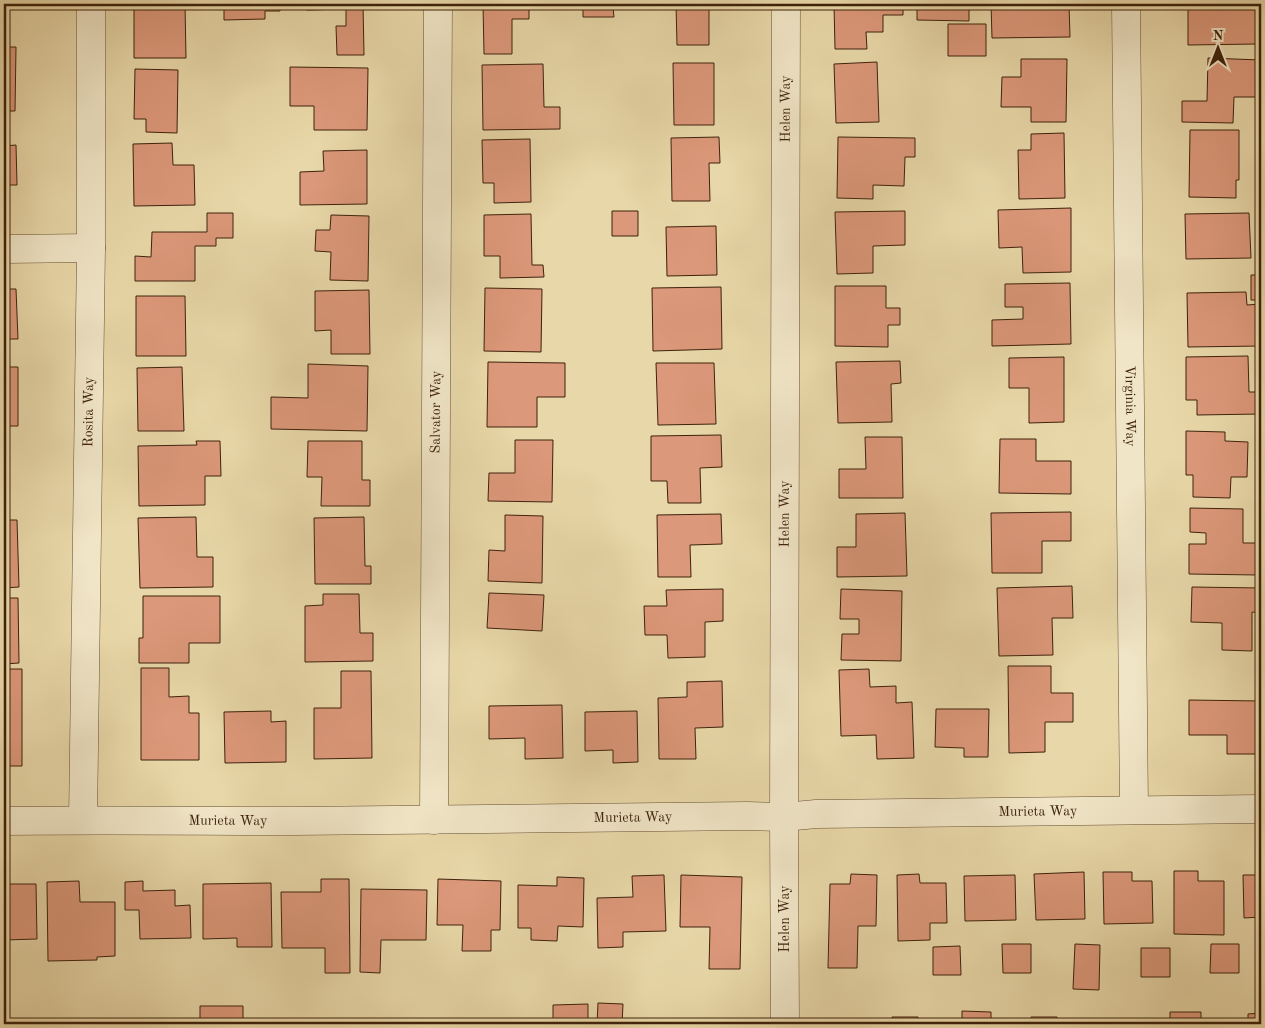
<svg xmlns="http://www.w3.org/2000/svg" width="1265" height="1028" font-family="'Old Standard TT',serif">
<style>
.building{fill:#dc987a;stroke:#3e220b}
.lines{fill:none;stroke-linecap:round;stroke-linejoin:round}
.street-casing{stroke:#684f32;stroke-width:29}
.street{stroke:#f0e5c6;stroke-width:28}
.labels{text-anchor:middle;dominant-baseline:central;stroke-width:5;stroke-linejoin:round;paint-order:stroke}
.street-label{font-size:14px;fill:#3e220b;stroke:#f0e5c6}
</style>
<rect width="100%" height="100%" fill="#e8d7a8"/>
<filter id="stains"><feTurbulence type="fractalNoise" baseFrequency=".004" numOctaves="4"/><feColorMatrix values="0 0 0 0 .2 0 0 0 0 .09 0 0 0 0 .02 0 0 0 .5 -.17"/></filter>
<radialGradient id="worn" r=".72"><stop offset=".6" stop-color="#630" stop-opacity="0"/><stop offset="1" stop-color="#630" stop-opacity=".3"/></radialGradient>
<path class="building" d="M 4,4 L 19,4 L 19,7 L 4,7 Z
M 134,4 L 212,4 L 185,4 L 186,58 L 134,58 Z
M 224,4 L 280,4 L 280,11 L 265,11 L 265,19 L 224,20 Z
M 307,4 L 363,4 L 364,55 L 337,55 L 336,26 L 346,26 L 346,9 L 307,10 Z
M 483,4 L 529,4 L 529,19 L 512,19 L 512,54 L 484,54 Z
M 583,4 L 630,4 L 630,7 L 613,7 L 614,17 L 583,17 Z
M 676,4 L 709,4 L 709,45 L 677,45 Z
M 834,4 L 903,4 L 903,15 L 883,15 L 883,32 L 866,32 L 867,49 L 835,49 Z
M 917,4 L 969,4 L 969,21 L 917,20 Z
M 991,4 L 1069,4 L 1070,37 L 992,38 Z
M 1188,4 L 1257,4 L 1257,44 L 1188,45 Z
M 948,24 L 986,24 L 986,56 L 948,56 Z
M 4,47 L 16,47 L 15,111 L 4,111 Z
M 1208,58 L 1261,60 L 1261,97 L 1234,97 L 1233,123 L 1182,122 L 1182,101 L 1207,101 Z
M 1021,59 L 1067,59 L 1066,122 L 1031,122 L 1031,107 L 1001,107 L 1002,77 L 1021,77 Z
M 877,62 L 879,122 L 836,123 L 834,64 Z
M 673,63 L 714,63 L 714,125 L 674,125 Z
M 543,64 L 544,107 L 560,107 L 560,129 L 483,130 L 482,65 Z
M 290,67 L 368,68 L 367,130 L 314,130 L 314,106 L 290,106 Z
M 135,69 L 178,70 L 177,133 L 146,132 L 146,119 L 134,119 Z
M 1190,130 L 1239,130 L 1239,180 L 1236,180 L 1236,198 L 1189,197 Z
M 1064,133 L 1065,198 L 1019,199 L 1018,150 L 1031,150 L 1031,134 Z
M 719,137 L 720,163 L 709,163 L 710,201 L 672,201 L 671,138 Z
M 838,137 L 915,138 L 915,157 L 905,157 L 904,186 L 873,185 L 873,199 L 837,198 Z
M 530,139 L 531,202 L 494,203 L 494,183 L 483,183 L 482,140 Z
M 172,143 L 173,165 L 194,165 L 195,205 L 134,206 L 133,144 Z
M 16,145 L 17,185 L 4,185 L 4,146 Z
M 367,150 L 367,204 L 300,205 L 300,172 L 324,171 L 323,151 Z
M 1071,208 L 1071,272 L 1023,273 L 1022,247 L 999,248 L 998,210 Z
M 612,211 L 638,211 L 638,236 L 612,236 Z
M 905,211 L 905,245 L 873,246 L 873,273 L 837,274 L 835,212 Z
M 207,213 L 233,213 L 233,238 L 216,238 L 216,246 L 195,246 L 195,281 L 135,281 L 135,256 L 151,257 L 152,232 L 207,232 Z
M 1249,213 L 1251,258 L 1186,259 L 1185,214 Z
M 531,214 L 532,265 L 543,265 L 544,277 L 500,278 L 500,256 L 484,256 L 484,215 Z
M 331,215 L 369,216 L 368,281 L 330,280 L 331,252 L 315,251 L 316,230 L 330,230 Z
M 716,226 L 717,275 L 667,276 L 666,227 Z
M 1251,275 L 1261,275 L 1261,300 L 1251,300 Z
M 1070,283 L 1071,344 L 992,346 L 992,320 L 1023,319 L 1023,307 L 1005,307 L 1005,284 Z
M 835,286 L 886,286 L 886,308 L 900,308 L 900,325 L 888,325 L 888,347 L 835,346 Z
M 721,287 L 722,349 L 653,351 L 652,288 Z
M 485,288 L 542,289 L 541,352 L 484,351 Z
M 4,289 L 16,289 L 18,339 L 4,339 Z
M 369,290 L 370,354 L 331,354 L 331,330 L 315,331 L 315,291 Z
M 1246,292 L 1247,305 L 1261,304 L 1261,346 L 1188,347 L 1187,293 Z
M 136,296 L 185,296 L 186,356 L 136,356 Z
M 1248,356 L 1249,392 L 1261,392 L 1261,414 L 1197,415 L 1197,400 L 1186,400 L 1186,357 Z
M 1064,357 L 1064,422 L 1029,423 L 1029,388 L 1009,388 L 1009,358 Z
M 900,361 L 901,383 L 891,384 L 892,422 L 838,423 L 836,362 Z
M 488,362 L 565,363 L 565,397 L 537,397 L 537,427 L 487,427 Z
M 656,363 L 714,363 L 716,424 L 658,425 Z
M 308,364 L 368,366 L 367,431 L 271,429 L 271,397 L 308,398 Z
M 4,367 L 18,367 L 18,426 L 4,426 Z
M 182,367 L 184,431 L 138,431 L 137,368 Z
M 1186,431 L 1225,432 L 1225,441 L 1248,442 L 1247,477 L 1231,477 L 1230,498 L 1193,497 L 1193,475 L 1186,475 Z
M 721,435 L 722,467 L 700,468 L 701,503 L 668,503 L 667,481 L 651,481 L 651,436 Z
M 865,437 L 902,437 L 903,498 L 839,498 L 839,469 L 866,469 Z
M 1000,439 L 1036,439 L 1036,461 L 1071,461 L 1071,494 L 999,493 Z
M 515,440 L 553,440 L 552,502 L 488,501 L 489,473 L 515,473 Z
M 196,441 L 220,441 L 221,476 L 205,476 L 205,505 L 139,506 L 138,446 L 197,445 Z
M 308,441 L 362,441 L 362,480 L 370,480 L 370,506 L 321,506 L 322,477 L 307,477 Z
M 1190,508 L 1243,509 L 1243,543 L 1258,543 L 1257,575 L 1189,574 L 1189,544 L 1206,544 L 1206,533 L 1190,532 Z
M 1071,512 L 1071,541 L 1042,541 L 1042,573 L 992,573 L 991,513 Z
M 905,513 L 907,576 L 837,577 L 837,547 L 856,547 L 856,514 Z
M 721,514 L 722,544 L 690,545 L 691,577 L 658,577 L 657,515 Z
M 505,515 L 543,516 L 542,583 L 488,581 L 489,550 L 505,551 Z
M 196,517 L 197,557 L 213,557 L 213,587 L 140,588 L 138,518 Z
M 364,517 L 365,566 L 371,566 L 371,584 L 315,584 L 314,518 Z
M 4,520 L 17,520 L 19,587 L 4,588 Z
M 1072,586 L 1073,618 L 1052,618 L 1053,655 L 999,656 L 997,588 Z
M 1192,587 L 1261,588 L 1261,613 L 1252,612 L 1252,651 L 1222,650 L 1222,623 L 1191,622 Z
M 723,589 L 723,621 L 705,622 L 705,657 L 668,658 L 667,635 L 645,635 L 644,606 L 667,606 L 666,590 Z
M 841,589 L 902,591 L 901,661 L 841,660 L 842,634 L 859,634 L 859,619 L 840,619 Z
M 489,593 L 544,595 L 542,631 L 487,628 Z
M 323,594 L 359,594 L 360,633 L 373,633 L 373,661 L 305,662 L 305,606 L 323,605 Z
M 143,596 L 220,596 L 220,643 L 189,643 L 189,663 L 139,663 L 139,638 L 143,638 Z
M 4,598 L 18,598 L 19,663 L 4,664 Z
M 1008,666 L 1051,666 L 1051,693 L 1073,693 L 1073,722 L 1045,722 L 1045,752 L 1009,753 Z
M 141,668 L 169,668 L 169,697 L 189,696 L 189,713 L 199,713 L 199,760 L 141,760 Z
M 4,669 L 22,669 L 22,766 L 4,766 Z
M 869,669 L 870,687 L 896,686 L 896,703 L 912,702 L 914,758 L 877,759 L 876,735 L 841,736 L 839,670 Z
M 341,671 L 371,671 L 372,758 L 314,759 L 314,708 L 341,708 Z
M 722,681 L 723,727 L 695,728 L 696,759 L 659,759 L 658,698 L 687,697 L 687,682 Z
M 1189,700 L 1261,701 L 1261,754 L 1227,754 L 1227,735 L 1189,735 Z
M 562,705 L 563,758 L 525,759 L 525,738 L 489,739 L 489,706 Z
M 936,709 L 989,709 L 988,757 L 964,757 L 964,748 L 935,747 Z
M 271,711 L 271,722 L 286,721 L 286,762 L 225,763 L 224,712 Z
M 637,711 L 638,762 L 613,763 L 613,750 L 585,751 L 585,712 Z
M 1174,871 L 1198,871 L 1198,881 L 1224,881 L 1224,935 L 1174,934 Z
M 1084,872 L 1085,919 L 1036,920 L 1034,874 Z
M 1103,872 L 1132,872 L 1132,881 L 1152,881 L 1153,923 L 1104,924 Z
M 851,874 L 877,875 L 876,926 L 858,926 L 857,968 L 828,968 L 830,884 L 850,884 Z
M 919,874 L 920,883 L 946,883 L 947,923 L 930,923 L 930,940 L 898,941 L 897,875 Z
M 664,875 L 666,931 L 623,932 L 623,947 L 598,948 L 597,898 L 633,897 L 632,876 Z
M 681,875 L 742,877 L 740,969 L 709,969 L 710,927 L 680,927 Z
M 1015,875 L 1016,920 L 965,921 L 964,876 Z
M 1243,875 L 1261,875 L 1261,917 L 1244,918 Z
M 557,877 L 584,878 L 583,927 L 558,926 L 557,941 L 531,940 L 531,928 L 518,928 L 518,885 L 557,886 Z
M 321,879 L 349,879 L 350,973 L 325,973 L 325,948 L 282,948 L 281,892 L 321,892 Z
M 438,879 L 501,881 L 500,930 L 491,930 L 491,951 L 462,951 L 463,925 L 437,925 Z
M 79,881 L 80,902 L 115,902 L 115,956 L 97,957 L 97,960 L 48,961 L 47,882 Z
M 143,881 L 143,891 L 175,890 L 175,906 L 190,905 L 191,938 L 140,939 L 139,910 L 125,910 L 125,882 Z
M 271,883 L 272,947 L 237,947 L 237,938 L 203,939 L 203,884 Z
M 4,884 L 36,884 L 37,939 L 4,940 Z
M 361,889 L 427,890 L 426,940 L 381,940 L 380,973 L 360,972 Z
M 1002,944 L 1031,944 L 1031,973 L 1003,973 Z
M 1075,944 L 1100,945 L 1099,990 L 1073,989 Z
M 1211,944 L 1239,944 L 1239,973 L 1210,973 Z
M 960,946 L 961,975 L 933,975 L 933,947 Z
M 1141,948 L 1170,948 L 1170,977 L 1141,977 Z
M 598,1003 L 623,1004 L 622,1024 L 597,1024 Z
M 588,1004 L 588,1024 L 553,1024 L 553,1005 Z
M 200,1006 L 243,1006 L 243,1024 L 200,1024 Z
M 962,1011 L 991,1012 L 991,1024 L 962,1024 Z
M 1170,1012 L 1201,1012 L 1201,1024 L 1170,1024 Z
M 1261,1013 L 1261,1024 L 1248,1024 L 1248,1014 Z
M 892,1017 L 918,1017 L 918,1024 L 892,1024 Z
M 1031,1017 L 1057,1017 L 1057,1024 L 1031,1024 Z
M 1101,1020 L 1127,1020 L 1127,1024 L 1101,1024 Z"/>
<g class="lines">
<defs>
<g id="street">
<path id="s1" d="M 1126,4 L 1134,810"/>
<path d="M 4,249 L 91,248"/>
<path id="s2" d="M 83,820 L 91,248 L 91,4"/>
<path id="s3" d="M 434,820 L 438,4"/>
<path id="s4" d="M 4,821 C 101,820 198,821 295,821 C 446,820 597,818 748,816 L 784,817 L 816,814 L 1261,809"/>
<path id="s5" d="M 785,1024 L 784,817 L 786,4"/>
</g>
</defs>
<use href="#street" class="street-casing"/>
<use href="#street" class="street"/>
</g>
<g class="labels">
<g class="street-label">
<text stroke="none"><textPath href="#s5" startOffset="915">Helen Way</textPath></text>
<text stroke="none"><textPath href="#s1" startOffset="402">Virginia Way</textPath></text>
<text stroke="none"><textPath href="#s2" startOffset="408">Rosita Way</textPath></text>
<text stroke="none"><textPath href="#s3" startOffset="408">Salvator Way</textPath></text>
<text stroke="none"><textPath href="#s5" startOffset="510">Helen Way</textPath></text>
<text stroke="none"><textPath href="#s4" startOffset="1034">Murieta Way</textPath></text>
<text stroke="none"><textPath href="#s4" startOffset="629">Murieta Way</textPath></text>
<text stroke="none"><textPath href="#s4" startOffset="224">Murieta Way</textPath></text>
<text transform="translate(785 919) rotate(-90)">Helen Way</text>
</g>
</g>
<rect width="1265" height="1028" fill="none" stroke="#e8d7a8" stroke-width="20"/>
<rect x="5" y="5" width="1255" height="1018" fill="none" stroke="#3e220b" stroke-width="2.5"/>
<rect x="10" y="10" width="1245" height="1008" fill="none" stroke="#3e220b"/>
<g transform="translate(1218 48)" stroke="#f0e5c6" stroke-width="4" paint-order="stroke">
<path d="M0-4L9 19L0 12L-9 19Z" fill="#3e220b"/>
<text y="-8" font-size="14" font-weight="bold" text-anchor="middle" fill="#3e220b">N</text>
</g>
<rect width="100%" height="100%" filter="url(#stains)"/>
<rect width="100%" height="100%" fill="url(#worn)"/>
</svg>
